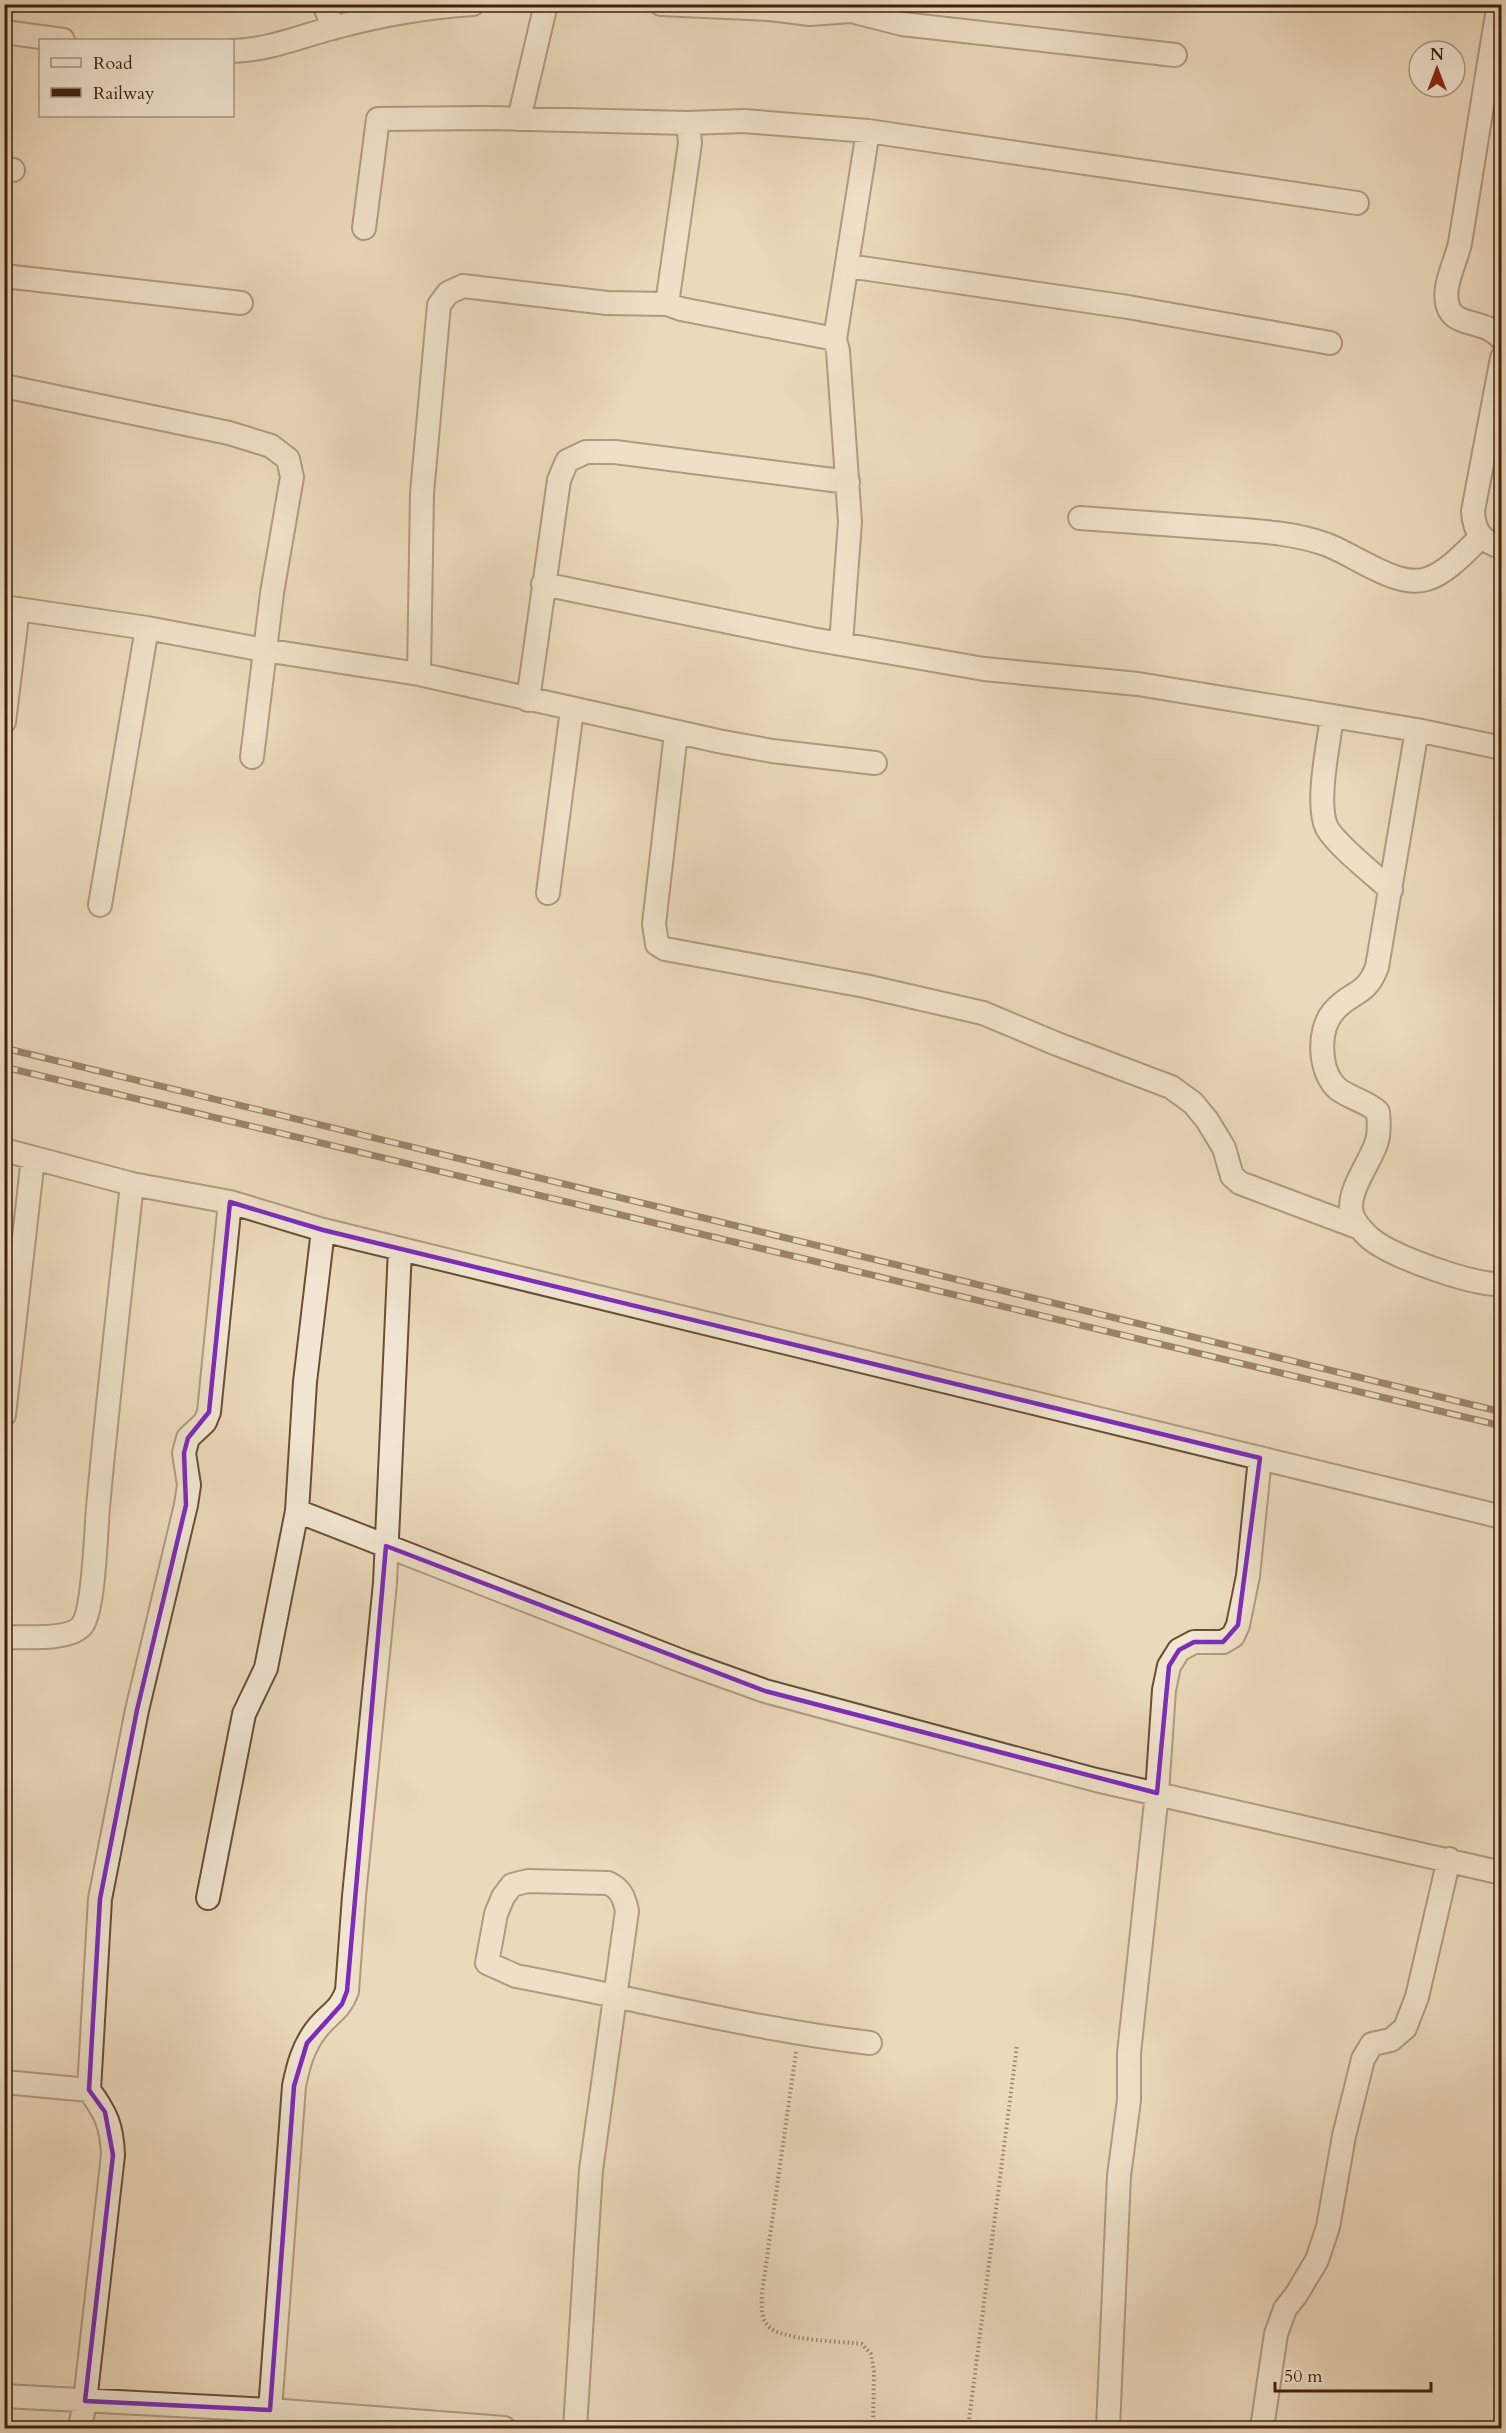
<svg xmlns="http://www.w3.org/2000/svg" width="1506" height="2433" font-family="Cardo,serif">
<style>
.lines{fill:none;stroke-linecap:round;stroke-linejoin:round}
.street-casing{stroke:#694f36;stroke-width:26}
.path{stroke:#3e210a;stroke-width:4;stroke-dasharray:1.5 3;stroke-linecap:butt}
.street{stroke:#f2e6d3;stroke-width:22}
.rail-casing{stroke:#3e210a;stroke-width:7}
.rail{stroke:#f2e6d3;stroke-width:4.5;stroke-dasharray:14;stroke-linecap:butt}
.marked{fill:none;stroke:#7b2cbf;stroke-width:4.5;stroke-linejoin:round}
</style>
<rect width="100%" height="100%" fill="#ebd9bb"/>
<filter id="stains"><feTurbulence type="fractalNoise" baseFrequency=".00333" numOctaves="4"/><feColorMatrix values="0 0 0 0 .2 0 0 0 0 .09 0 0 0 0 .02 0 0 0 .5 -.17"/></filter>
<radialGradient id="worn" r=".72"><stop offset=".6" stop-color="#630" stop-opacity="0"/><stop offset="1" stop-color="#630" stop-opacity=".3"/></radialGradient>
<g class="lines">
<defs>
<path id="street" d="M 324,4 L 333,28
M 661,4 L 770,9 L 810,14 L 851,11 L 902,24 L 1175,55
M 1499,4 C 1485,84 1473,164 1460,243 C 1456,263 1440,289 1449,309 C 1457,327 1488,320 1502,339
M 4,32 L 63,40
M 232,51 C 270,50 301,36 336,27 C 381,15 426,7 473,4
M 519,119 L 546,4
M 4,168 L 13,170
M 364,228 L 378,119 L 485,118 L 688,123 L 744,121 L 868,131 L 1357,203
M 848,266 L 1128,307 L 1330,343
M 4,276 L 241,303
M 667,304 L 690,143 L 688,123
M 1502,358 L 1473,511 C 1474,531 1481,542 1502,547
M 4,386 L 229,433 L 271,446 L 288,459 L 292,477 L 272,593 L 252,757
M 1080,518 C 1126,521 1171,525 1217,528 C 1253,531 1291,532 1325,544 C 1354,554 1397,589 1427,579 C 1447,573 1466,551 1481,537
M 543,584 L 812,639 L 984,669 L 1138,684 L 1417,730 L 1502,748
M 4,607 L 147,628 L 264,650 L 419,674 L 718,741 L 772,751 L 875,763
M 841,643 L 850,522 L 838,351 L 835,339 L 868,131
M 419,674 L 422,493 L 439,305 L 448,293 L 463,286 L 607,303 L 667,304 L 681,309 L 835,339
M 528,700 L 559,480 L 567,461 L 586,452 L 615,452 L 848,482
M 1332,716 C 1329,743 1315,804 1327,828 C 1338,847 1374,874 1391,890
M 4,722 L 18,609
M 1417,730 L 1377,967 C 1366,997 1350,991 1333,1012 C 1317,1031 1319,1073 1338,1089 C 1351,1099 1367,1101 1378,1112 C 1379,1122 1380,1134 1376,1144 C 1369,1164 1350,1187 1351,1209 C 1352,1221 1365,1235 1375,1242 C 1398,1258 1474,1286 1502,1284
M 676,733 L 654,924 L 657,944 L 665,949 L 865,986 L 983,1013 L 1057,1044 L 1171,1087 L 1193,1103 L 1207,1120 L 1224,1148 L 1232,1176 L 1240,1183 L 1360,1228
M 548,893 L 572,710
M 100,905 L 147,628
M 4,1150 L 132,1184 L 230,1202 L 323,1230 L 1502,1517
M 4,1415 L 33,1158
M 297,1511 L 684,1662 L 765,1691 L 1096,1780 L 1502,1873
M 4,1637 C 23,1637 73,1641 83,1624 C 94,1607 96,1531 98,1507 C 108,1399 120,1291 132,1184
M 208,1898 L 244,1714 L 266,1668 L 297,1511 L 305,1382 L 323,1230
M 4,2082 L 89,2090
M 4,2396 L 270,2410 L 504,2428
M 270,2410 L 294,2086 C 298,2066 303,2047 316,2030 C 328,2014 340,2011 347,1991 L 354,1896 L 385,1583 L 400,1249
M 80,2428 L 85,2401 L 113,2155 C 112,2126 106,2113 89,2090 L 100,1899 L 137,1710 L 186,1505 L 189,1485 L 184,1453 L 188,1438 L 205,1422 L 209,1412 L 230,1202
M 575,2428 L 591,2170 L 627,1911 C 624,1897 621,1889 608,1883 L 528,1881 L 512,1885 L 503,1897 L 496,1914 L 487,1963 L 516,1976 C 634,1998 751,2029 870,2043
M 1108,2428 L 1119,2176 L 1129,2100 L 1129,2053 L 1157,1793 L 1164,1690 L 1169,1666 L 1179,1650 L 1194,1642 L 1223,1642 L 1233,1636 L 1238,1625 L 1248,1576 L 1260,1458
M 1262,2428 L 1276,2334 L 1285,2309 L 1296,2295 L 1317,2260 L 1328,2227 L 1344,2136 L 1363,2059 L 1372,2044 L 1391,2040 L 1405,2028 L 1417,1997 L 1449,1859"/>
</defs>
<use href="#street" class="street-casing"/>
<path class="path" d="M 796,2052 L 762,2293 C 762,2304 760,2315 767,2325 C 780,2341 841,2341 862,2344 L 871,2354 L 874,2372 L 873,2428
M 968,2428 L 1017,2045"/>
<use href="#street" class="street"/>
<defs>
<path id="rail" d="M 4,1048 L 1502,1412
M 4,1067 L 1502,1426"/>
</defs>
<use href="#rail" class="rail-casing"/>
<use href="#rail" class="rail"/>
</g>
<path d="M0 0H1506V2433H0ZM 230,1202 L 323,1230 L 1260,1458 L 1238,1625 L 1223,1642 L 1194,1642 L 1179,1650 L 1169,1666 L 1157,1793 L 765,1691 L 386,1546 L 347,1991 L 342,2004 L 307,2043 L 294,2086 L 270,2410 L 85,2401 L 113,2155 L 105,2112 L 89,2090 L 100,1899 L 137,1710 L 186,1505 L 184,1453 L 188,1438 L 209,1412 Z" fill="#ebd9bb" fill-opacity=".55" fill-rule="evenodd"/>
<path class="marked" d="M 230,1202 L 323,1230 L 1260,1458 L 1238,1625 L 1223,1642 L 1194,1642 L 1179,1650 L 1169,1666 L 1157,1793 L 765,1691 L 386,1546 L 347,1991 L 342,2004 L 307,2043 L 294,2086 L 270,2410 L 85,2401 L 113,2155 L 105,2112 L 89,2090 L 100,1899 L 137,1710 L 186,1505 L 184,1453 L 188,1438 L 209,1412 Z"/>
<rect width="1506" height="2433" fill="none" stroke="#ebd9bb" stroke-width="24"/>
<rect x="6" y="6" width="1494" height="2421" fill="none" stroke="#3e210a" stroke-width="3"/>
<rect x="12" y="12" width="1482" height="2409" fill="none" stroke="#3e210a" stroke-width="1.5"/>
<rect x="39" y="39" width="195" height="78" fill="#f2e6d3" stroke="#aa9783" stroke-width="1.5"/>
<rect x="51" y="58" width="30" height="9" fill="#f2e6d3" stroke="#aa9783" stroke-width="1.5"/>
<text x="93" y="69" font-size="18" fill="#3e210a">Road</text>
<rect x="51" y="88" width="30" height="9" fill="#3e210a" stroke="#aa9783" stroke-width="1.5"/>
<text x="93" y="99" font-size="18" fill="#3e210a">Railway</text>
<g transform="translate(1437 69)"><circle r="28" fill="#f2e6d3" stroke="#aa9783" stroke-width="1.5"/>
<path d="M0-4.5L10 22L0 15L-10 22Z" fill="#8f2418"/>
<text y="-9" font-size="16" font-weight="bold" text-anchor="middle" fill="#3e210a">N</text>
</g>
<path d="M1275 2382v9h156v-9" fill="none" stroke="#3e210a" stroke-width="3"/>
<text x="1284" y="2382" font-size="18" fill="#3e210a" stroke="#f2e6d3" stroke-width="4.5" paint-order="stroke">50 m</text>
<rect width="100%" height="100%" filter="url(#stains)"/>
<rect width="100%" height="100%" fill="url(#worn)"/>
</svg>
